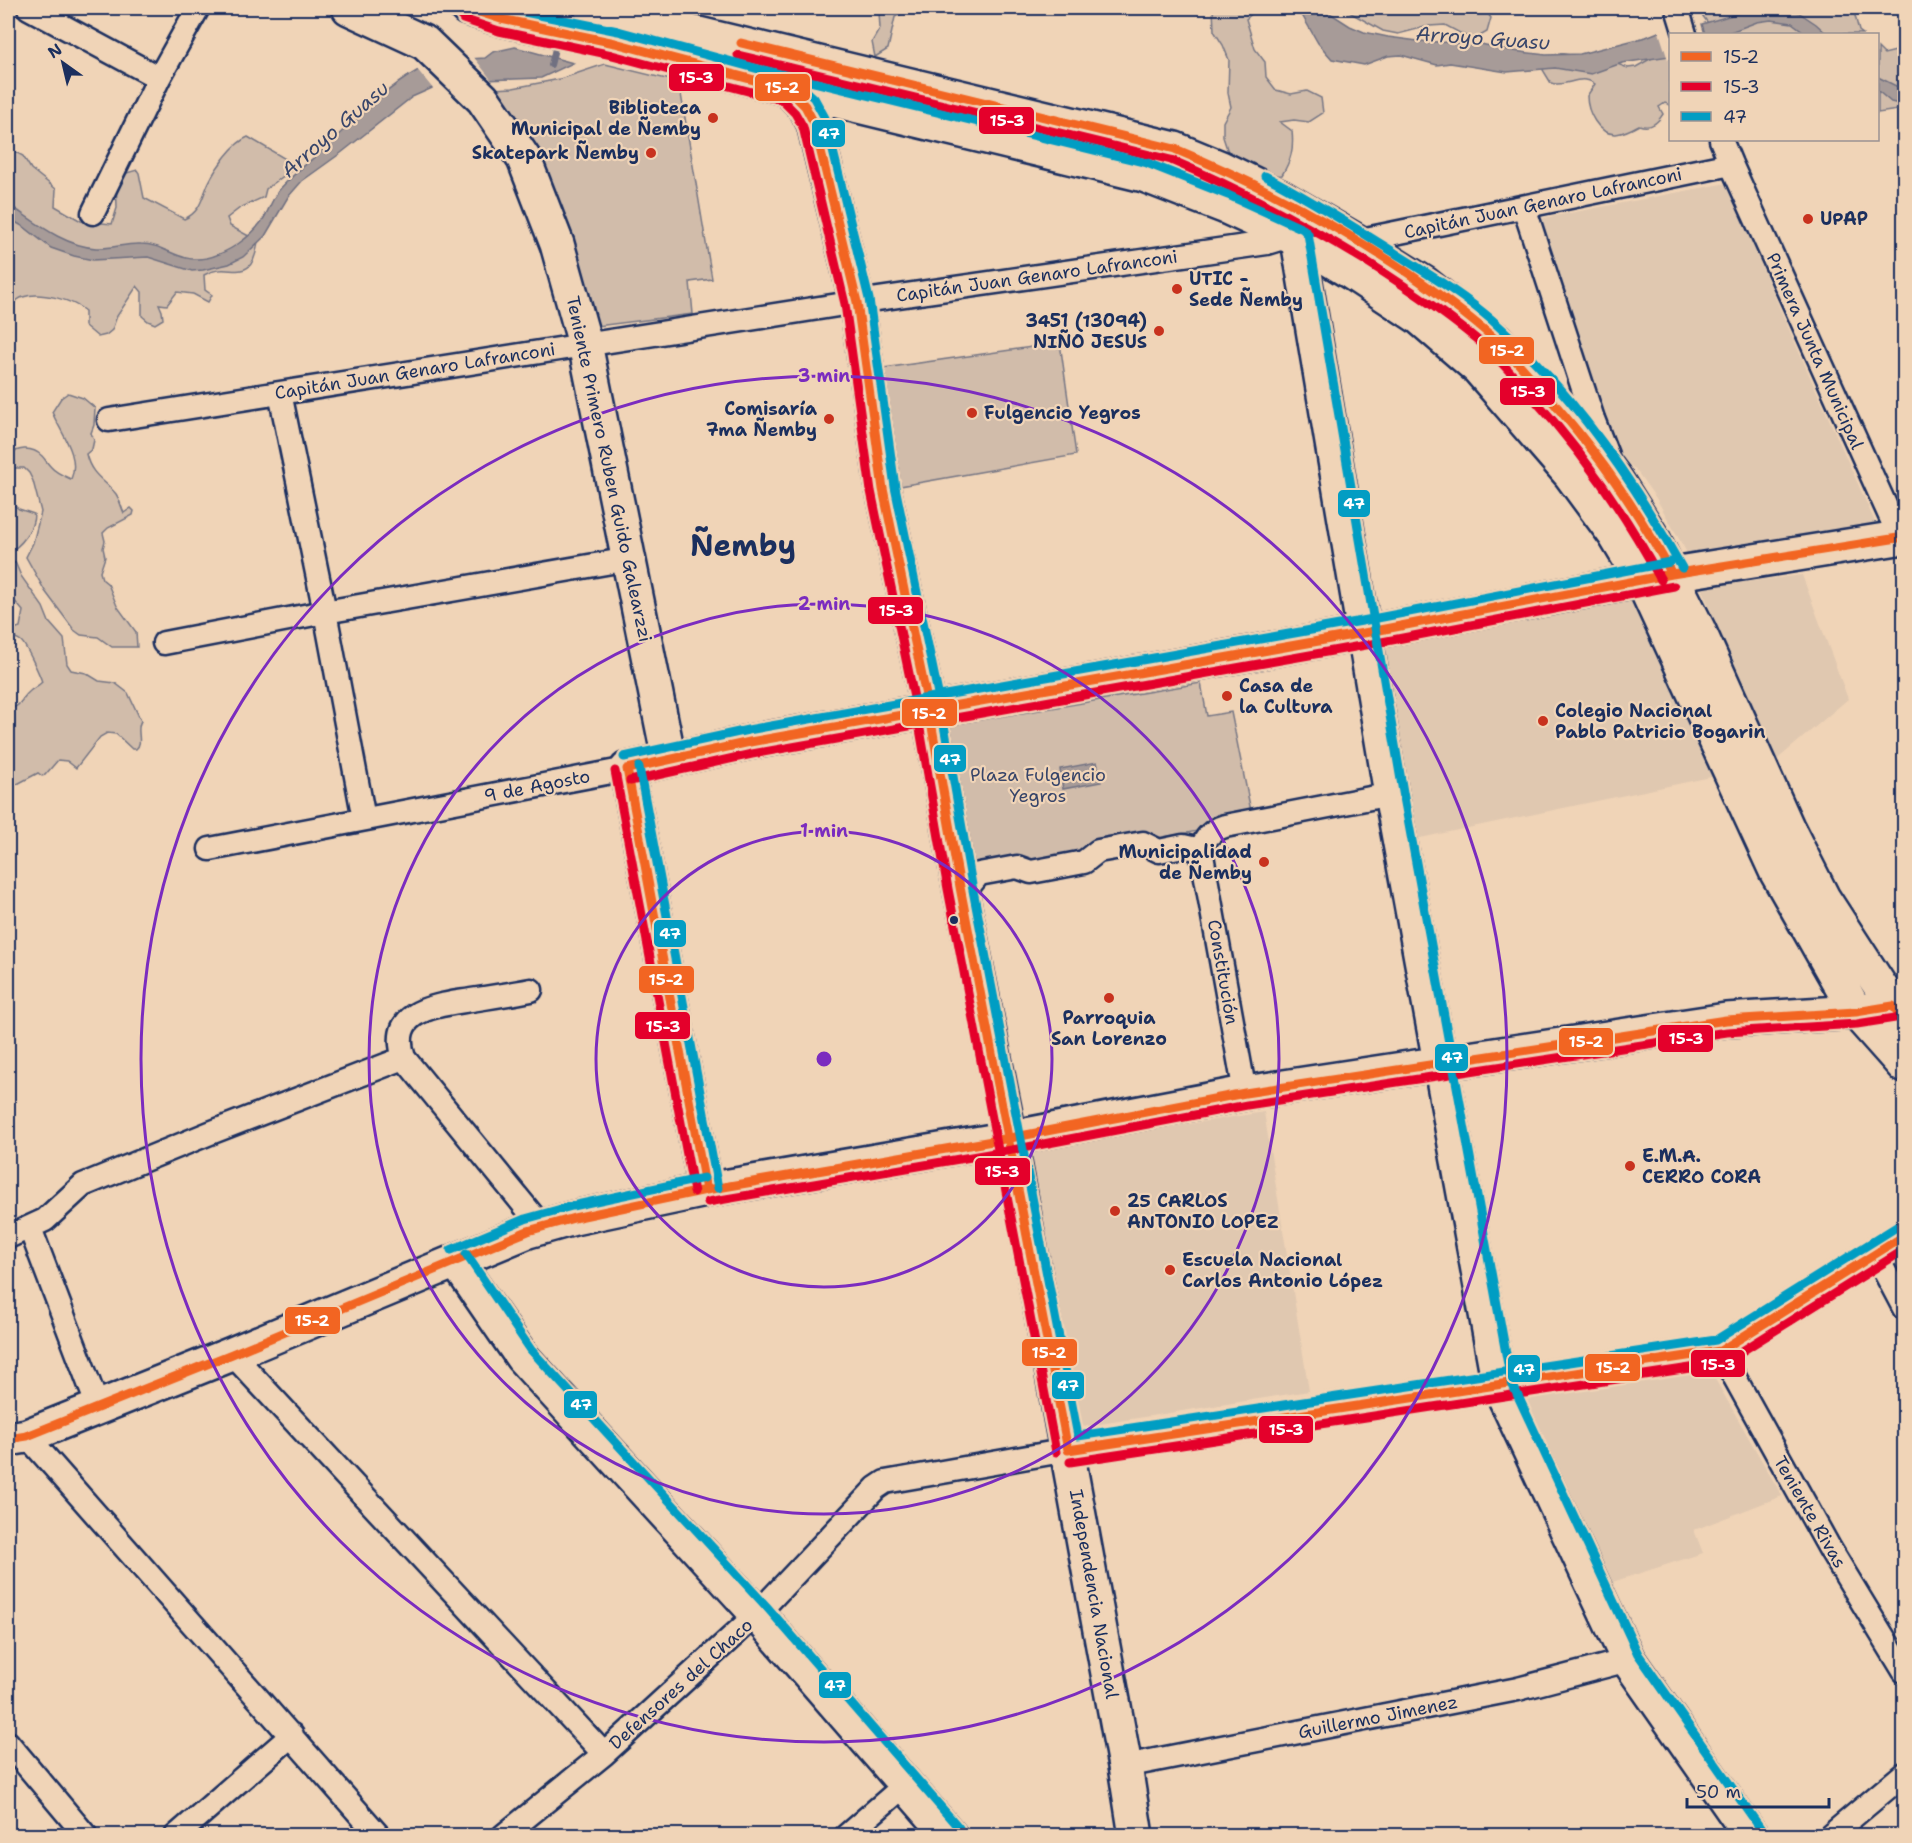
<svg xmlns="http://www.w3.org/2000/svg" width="1912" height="1843" font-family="'Shantell Sans',sans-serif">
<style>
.built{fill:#e0c8b0}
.green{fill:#d1bcaa;stroke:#767684;stroke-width:1.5}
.water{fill:#a79b98;stroke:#6f7081;stroke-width:1.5}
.pier{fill:#f0d4b7}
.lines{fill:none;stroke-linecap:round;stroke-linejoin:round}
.stream{stroke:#6f7081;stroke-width:6}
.street-casing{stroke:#1b2f5e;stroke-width:27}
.secondary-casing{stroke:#1b2f5e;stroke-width:38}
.primary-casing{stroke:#1b2f5e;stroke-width:38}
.highway-casing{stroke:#1b2f5e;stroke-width:38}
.street{stroke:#f0d4b7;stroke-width:22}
.secondary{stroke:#f0d4b7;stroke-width:33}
.primary{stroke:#f0d4b7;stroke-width:33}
.highway{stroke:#f0d4b7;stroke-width:33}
.bus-1-casing{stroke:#f0d4b7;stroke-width:14}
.bus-2-casing{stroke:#f0d4b7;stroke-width:14}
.bus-3-casing{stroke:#f0d4b7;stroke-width:14}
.bus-1{stroke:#f26522;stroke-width:9}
.bus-2{stroke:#e4002b;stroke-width:9}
.bus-3{stroke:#039dc3;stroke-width:9}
.ring{fill:none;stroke:#7b2cbf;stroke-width:3}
.poi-dot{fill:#c8321e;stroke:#f0d4b7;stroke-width:2}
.bus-dot{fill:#1b2f5e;stroke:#f0d4b7;stroke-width:2}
.labels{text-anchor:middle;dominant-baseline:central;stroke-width:4.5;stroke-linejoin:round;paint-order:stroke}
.poi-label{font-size:18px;font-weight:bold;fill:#1b2f5e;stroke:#f0d4b7;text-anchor:start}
.street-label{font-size:18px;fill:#1b2f5e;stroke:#f0d4b7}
.park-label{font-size:18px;fill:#364469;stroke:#f0d4b7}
.water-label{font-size:20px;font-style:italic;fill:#37456a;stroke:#f0d4b7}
.town-label{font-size:30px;font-weight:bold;fill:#1b2f5e;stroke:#f0d4b7}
.centre{fill:#7b2cbf;stroke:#f0d4b7;stroke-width:3}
.ring-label{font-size:18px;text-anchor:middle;font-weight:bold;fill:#7b2cbf;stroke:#f0d4b7;stroke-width:4.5;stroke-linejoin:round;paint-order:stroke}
.line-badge{stroke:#f0d4b7;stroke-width:2}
.badge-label{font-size:16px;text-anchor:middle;font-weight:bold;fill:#fff}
</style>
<rect width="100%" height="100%" fill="#f0d4b7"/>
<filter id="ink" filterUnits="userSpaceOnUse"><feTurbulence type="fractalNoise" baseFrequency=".0167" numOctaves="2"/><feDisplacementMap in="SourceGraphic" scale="12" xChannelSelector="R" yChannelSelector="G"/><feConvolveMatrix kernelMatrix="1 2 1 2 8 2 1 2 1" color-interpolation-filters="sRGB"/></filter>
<g filter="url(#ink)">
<path class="built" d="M 1727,183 L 1784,318 L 1879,531 L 1691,560 L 1656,498 L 1638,473 L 1614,448 L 1585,355 L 1533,220 Z
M 1802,575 L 1848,699 L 1773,763 L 1701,587 Z
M 1642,580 L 1730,773 L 1401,842 L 1364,633 Z
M 1264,1112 L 1309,1391 L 1081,1427 L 1026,1150 Z
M 1707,1365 L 1782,1496 L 1694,1530 L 1703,1553 L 1603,1585 L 1519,1396 Z"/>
<path class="green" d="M 884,8 L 914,8 L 895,17 L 888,49 L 875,57 L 872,42 L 880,28 L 879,12 Z
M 1213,8 L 1258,8 L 1246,19 L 1255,49 L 1265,62 L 1266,77 L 1276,90 L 1291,94 L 1307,91 L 1321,98 L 1323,113 L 1309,122 L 1294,120 L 1280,122 L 1292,131 C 1294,149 1291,160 1282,175 L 1266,176 L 1250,172 L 1228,152 L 1223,137 L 1223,122 L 1231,107 L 1228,93 L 1229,60 L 1223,45 L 1214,31 Z
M 1342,8 L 1484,8 L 1491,18 L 1487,32 L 1473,40 L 1445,25 L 1429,26 L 1398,34 L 1383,31 Z
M 1697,8 L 1853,8 L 1859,31 L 1863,34 L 1716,34 Z
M 1878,48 L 1884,54 L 1904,49 L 1904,109 L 1878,113 Z
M 1670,52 L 1670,105 L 1665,103 L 1659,107 L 1663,114 C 1657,124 1650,129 1639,125 C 1632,129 1624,133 1616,134 C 1598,135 1587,111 1587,96 L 1595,84 C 1580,73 1566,88 1551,83 L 1543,70 L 1545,62 L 1559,53 L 1612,62 L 1628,68 L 1636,67 L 1650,59 Z
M 605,64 L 679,82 L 712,279 L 690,282 L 693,314 L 597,326 L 493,89 L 513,88 L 560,79 Z
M 248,137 L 289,161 L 294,166 L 293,169 L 266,189 L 264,197 L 240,208 L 227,218 L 230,226 L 258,241 C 252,290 229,259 204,275 L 205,290 L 212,295 L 208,302 L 193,294 L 177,292 L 167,305 L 159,304 L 162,311 L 163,319 L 155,324 L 148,321 L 142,316 L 142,292 L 137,286 L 117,316 L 112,330 L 106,335 L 98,337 L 85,326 L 85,311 C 73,300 40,291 23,297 C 18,298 12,305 8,309 L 8,151 L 10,149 L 23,156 L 31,169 L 56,189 L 55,206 L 81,221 L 112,224 L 117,208 L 116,176 L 137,170 L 139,173 L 144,198 L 184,219 C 201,212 202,197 209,182 C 216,168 233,143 248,137 Z
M 1060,343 L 1076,455 L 883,489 L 870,370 Z
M 68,393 L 83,398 L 95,408 L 94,425 L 91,433 L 94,440 L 92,449 L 86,454 C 91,476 105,480 116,494 C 120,500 121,507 124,513 L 131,508 L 134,511 L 133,515 L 108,528 L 103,533 L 105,541 L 103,548 L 105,557 L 100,572 L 102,579 L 108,584 L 117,606 L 136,632 L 137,647 L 112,647 L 98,637 L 81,635 L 74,630 L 45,591 L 26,557 L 33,543 L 41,512 L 33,481 L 29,473 L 24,468 L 15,468 L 8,473 L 8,457 C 16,447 32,446 42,456 C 45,459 47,463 51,467 C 56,473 64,476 71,479 C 81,456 60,432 52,412 L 61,398 Z
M 8,501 L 19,509 L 34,514 C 34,529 21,547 8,552 Z
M 15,562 L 21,576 L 43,607 L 49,622 L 64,639 L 67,664 L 71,670 L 86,673 L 99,681 L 115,683 L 128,693 L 141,721 C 135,730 144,742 136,749 L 132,749 L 116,734 L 107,733 L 100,737 L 76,768 L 67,761 L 58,760 L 45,775 L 42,776 L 38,773 L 8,789 L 8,709 C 21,708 21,698 30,691 C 34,688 38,686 42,682 C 40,675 26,645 21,641 C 16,637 12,638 8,633 L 8,631 L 20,627 L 23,611 L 8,593 L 8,565 Z
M 1201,683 L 1207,716 L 1231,712 L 1253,821 L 972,872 L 944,726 Z"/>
<path class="water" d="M 1298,8 L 1322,8 L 1350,26 L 1364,32 L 1388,37 L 1418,41 L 1481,44 L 1513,51 L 1546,55 L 1580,54 L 1646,37 L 1661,31 L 1670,56 L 1622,63 L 1591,74 L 1555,68 L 1507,72 L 1450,63 L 1437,65 L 1401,55 L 1388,56 L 1364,65 L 1332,59 L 1318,43 Z
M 1751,8 L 1792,8 L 1816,24 L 1827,34 L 1807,34 L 1792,23 L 1771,20 L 1757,22 L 1725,34 L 1705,34 L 1702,24 L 1742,12 Z
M 515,47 L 573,63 L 541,78 L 485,80 L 469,59 L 485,58 L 493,52 Z
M 422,68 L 437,86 L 412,97 L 341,153 L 302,181 L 288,197 L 265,236 L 243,257 L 229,264 L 203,270 L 192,271 L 148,257 L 93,260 L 74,256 L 51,248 L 24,227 L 8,218 L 8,204 C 34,221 63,246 96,248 C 111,249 126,243 141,244 C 166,244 178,264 207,258 C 228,253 250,238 262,221 C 269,211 272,198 280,189 C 293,174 309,162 324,149 C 355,119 384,89 422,68 Z
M 1878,77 L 1898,87 L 1904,87 L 1904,105 L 1891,102 L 1878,91 Z
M 1097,762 L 1101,782 L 1063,789 L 1060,769 Z"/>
<path class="pier" d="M 1658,29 L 1664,30 L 1670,50 L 1670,59 L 1668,60 Z
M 473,56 L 493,82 L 485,83 L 466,61 L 467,57 Z
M 421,65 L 440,84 L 439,88 L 434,90 L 416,68 Z"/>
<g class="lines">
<path class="stream" d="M 561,22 L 564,8
M 551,65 L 557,40"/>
<defs>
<path id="street" d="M 29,8 L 159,78
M 1677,8 L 1685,34
M 1721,140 L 1731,164 L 1900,538
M 1524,207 L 1593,419 L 1607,455
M 93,213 L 159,78 L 198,8
M 1356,241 L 1731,164
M 280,393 L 325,612 L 364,819
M 109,420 L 857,302 L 1267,243 L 1290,236
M 164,643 L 325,612 L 629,559
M 210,849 L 627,769
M 960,887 L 970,885 L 979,874 L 1017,867 L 1031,872 L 1084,862 L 1098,851 L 1143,843 L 1159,851 L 1183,846 L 1201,850
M 531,990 C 511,994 491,997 471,1000 C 436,1006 388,1009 404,1058 L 542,1227
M 1245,1093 L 1201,850 C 1205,837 1212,830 1225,826 L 1391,794
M 30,1228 L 98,1407
M 8,1237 L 45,1220 L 83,1185 L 210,1133 L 404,1058
M 1876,1255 L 1904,1308
M 1720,1351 L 1830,1549 L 1904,1671
M 232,1354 L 604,1754
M 27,1436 L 379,1836
M 8,1743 L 86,1836
M 1125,1766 L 1518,1689 L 1628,1660
M 176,1836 L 292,1735
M 503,1836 L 604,1754 L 757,1614 L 876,1488 L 885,1482 L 1068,1450 L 1720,1351 L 1904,1236
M 846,1836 L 905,1785
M 1830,1836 L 1904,1774"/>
<path id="secondary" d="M 349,8 L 425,43 L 483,99 L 524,159 L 557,244 L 585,344 L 669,759
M 788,89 L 805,106 L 814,123 L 857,302 L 883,489 L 929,710 L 960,887 L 1007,1124 L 1125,1766 L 1136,1836
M 1298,240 L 1391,794 L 1499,1385 L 1628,1660 L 1751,1836
M 706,1190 L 627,769 L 750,742 L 1364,633 L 1642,580
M 456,1261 L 522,1357 L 757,1614 L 950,1836
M 8,1439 L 27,1436 L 232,1354 L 528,1231 L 574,1218 L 706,1190 L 1010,1138 L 1245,1093 L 1726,1020 L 1856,1012 L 1882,1008"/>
<path id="primary" d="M 1643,580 L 1672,574 L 1904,537"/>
<path id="highway" d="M 467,8 L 501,19 L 609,41 L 788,89 L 1144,175 L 1224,206 L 1298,240 L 1352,273 L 1420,318 L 1478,368 L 1570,474 L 1615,535 L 1642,580 L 1776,871 L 1856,1012 L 1904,1066
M 591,8 L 1175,149 L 1221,168 L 1280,197 L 1356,241 L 1425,284 L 1496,340 L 1569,419 L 1614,477 L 1653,539 L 1699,631 L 1787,827 L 1823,898 L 1893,1006 L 1904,1020"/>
</defs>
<use href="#street" class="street-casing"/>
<use href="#secondary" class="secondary-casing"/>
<use href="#primary" class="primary-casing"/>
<use href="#highway" class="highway-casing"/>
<use href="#street" class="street"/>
<use href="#secondary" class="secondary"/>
<use href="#primary" class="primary"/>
<use href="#highway" class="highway"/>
<defs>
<path id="bus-1" d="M 467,8 L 501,19 L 615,43 L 788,89 L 805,106 L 814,123 L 857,302 L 883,489 L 929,710 L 960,887 L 1068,1450 L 1720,1351 L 1904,1236
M 741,43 L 1175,149 C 1286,195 1403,260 1495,339 C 1509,352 1522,368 1535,382 C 1590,442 1634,503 1672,574
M 627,769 L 750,742 L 1364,633 L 1672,574 L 1904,537
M 627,769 L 706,1190
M 8,1439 L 27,1436 L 232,1354 L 528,1231 L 574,1218 L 706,1190 L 1010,1138 L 1245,1093 L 1726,1020 L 1856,1012 L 1893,1006 L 1904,1020"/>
<path id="bus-2" d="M 463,19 L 499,31 L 612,55 L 782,100 L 795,113 L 803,127 L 845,304 L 871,491 L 917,712 L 948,889 L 1056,1452
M 738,55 L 1171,160 C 1240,189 1305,224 1369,263 C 1410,289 1450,316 1487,348 C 1501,361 1514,377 1527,391 C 1580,449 1624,511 1661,580
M 615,771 L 694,1192
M 630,781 L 752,754 L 1366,645 L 1674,586
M 708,1202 L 1012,1150 L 1247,1105 L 1727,1032 L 1857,1024 L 1895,1018
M 1070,1462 L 1723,1363 L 1904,1250"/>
<path id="bus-3" d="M 505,8 L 618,31 L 792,78 L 814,98 L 825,118 L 869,299 L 895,487 L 941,708 L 972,885 L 1078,1436 L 1716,1340 L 1898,1226
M 764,70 L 1147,163 L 1228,195 L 1303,229 L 1308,234 L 1403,792 L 1511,1381 L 1638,1654 L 1761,1829
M 1265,176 C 1310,199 1352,226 1395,253 C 1428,274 1462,294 1492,320 C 1570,389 1632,478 1682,568
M 624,757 L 748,730 L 1362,621 L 1670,562
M 639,767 L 718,1188
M 451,1250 L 525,1219 L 572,1206 L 704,1178
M 466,1254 L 531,1350 L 766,1606 L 959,1828"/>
</defs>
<use href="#bus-1" class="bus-1-casing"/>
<use href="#bus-2" class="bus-2-casing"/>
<use href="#bus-3" class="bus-3-casing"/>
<use href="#bus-1" class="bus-1"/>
<use href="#bus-2" class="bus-2"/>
<use href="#bus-3" class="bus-3"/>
</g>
</g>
<g class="ring">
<circle cx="824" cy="1059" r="228"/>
<circle cx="824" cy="1059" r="455"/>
<circle cx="824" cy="1059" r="683"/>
</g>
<g class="poi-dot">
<circle cx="713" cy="118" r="6"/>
<circle cx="651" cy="153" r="6"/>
<circle cx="1808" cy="219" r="6"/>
<circle cx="1177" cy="289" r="6"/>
<circle cx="1159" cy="331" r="6"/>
<circle cx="972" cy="413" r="6"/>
<circle cx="829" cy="419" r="6"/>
<circle cx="1227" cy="696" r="6"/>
<circle cx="1543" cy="721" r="6"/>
<circle cx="1264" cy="862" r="6"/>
<circle cx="1109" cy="998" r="6"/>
<circle cx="1630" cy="1166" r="6"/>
<circle cx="1115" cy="1211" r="6"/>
<circle cx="1170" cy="1270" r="6"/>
</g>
<circle class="bus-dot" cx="954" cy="920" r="5"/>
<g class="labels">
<g class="poi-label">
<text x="701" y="108" text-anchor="end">Biblioteca<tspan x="701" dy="21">Municipal de Ñemby</tspan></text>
<text x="639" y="153" text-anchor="end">Skatepark Ñemby</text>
<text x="1820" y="219">UPAP</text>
<text x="1189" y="279">UTIC -<tspan x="1189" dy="21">Sede Ñemby</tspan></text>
<text x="1147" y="321" text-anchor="end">3451 (13094)<tspan x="1147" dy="21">NIÑO JESUS</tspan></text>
<text x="817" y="409" text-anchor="end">Comisaría<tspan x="817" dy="21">7ma Ñemby</tspan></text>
<text x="984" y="413">Fulgencio Yegros</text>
<text x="1239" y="686">Casa de<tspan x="1239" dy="21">la Cultura</tspan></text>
<text x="1555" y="711">Colegio Nacional<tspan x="1555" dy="21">Pablo Patricio Bogarin</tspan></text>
<text x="1252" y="852" text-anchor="end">Municipalidad<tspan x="1252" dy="21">de Ñemby</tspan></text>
<text x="1109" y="1018" text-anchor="middle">Parroquia<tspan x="1109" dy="21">San Lorenzo</tspan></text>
<text x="1642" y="1156">E.M.A.<tspan x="1642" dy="21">CERRO CORA</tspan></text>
<text x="1127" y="1201">25 CARLOS<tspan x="1127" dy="21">ANTONIO LOPEZ</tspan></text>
<text x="1182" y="1260">Escuela Nacional<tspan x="1182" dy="21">Carlos Antonio López</tspan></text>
</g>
<g class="street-label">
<text transform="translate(1543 203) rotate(-12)">Capitán Juan Genaro Lafranconi</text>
<text transform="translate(1037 276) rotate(-8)">Capitán Juan Genaro Lafranconi</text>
<text transform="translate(1815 351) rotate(66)">Primera Junta Municipal</text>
<text transform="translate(415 371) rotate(-9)">Capitán Juan Genaro Lafranconi</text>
<text transform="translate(609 469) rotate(78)">Teniente Primero Ruben Guido Galearzzi</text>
<text transform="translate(537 786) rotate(-11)">9 de Agosto</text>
<text transform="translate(1223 972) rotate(80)">Constitución</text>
<text transform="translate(1810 1512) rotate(60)">Teniente Rivas</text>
<text transform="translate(1094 1594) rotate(80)">Independencia Nacional</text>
<text transform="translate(681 1684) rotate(-42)">Defensores del Chaco</text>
<text transform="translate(1378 1717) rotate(-11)">Guillermo Jimenez</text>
</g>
<g class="park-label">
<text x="1038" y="775">Plaza Fulgencio<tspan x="1038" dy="21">Yegros</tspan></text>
</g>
<g class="water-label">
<text transform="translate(1483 38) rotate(4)">Arroyo Guasu</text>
<text transform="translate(335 129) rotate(-41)">Arroyo Guasu</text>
</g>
<g class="town-label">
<text x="743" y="545">Ñemby</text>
</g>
</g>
<circle cx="824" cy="1059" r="9" class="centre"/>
<g class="ring-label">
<text x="824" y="382">3 min</text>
<text x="824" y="610">2 min</text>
<text x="824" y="837">1 min</text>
</g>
<g class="line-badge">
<rect x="668" y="63" width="57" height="29" rx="6" fill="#e4002b"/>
<rect x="754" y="73" width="57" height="29" rx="6" fill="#f26522"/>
<rect x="978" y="106" width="57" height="29" rx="6" fill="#e4002b"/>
<rect x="811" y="119" width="35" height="29" rx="6" fill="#039dc3"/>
<rect x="1478" y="336" width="57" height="29" rx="6" fill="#f26522"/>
<rect x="1499" y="377" width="57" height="29" rx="6" fill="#e4002b"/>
<rect x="1337" y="489" width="34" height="29" rx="6" fill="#039dc3"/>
<rect x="867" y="596" width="57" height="29" rx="6" fill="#e4002b"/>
<rect x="901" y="698" width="57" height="29" rx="6" fill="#f26522"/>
<rect x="933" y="744" width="34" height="29" rx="6" fill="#039dc3"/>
<rect x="653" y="919" width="34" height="29" rx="6" fill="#039dc3"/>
<rect x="638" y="965" width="57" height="29" rx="6" fill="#f26522"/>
<rect x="634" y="1011" width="57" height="29" rx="6" fill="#e4002b"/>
<rect x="1657" y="1024" width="57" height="29" rx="6" fill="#e4002b"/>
<rect x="1558" y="1027" width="56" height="29" rx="6" fill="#f26522"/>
<rect x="1434" y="1043" width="35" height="29" rx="6" fill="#039dc3"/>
<rect x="974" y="1157" width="57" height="29" rx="6" fill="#e4002b"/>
<rect x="284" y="1306" width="57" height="29" rx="6" fill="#f26522"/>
<rect x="1021" y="1338" width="57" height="29" rx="6" fill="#f26522"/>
<rect x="1690" y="1349" width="56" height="29" rx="6" fill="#e4002b"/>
<rect x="1584" y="1353" width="57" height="29" rx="6" fill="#f26522"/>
<rect x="1507" y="1354" width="34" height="29" rx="6" fill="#039dc3"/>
<rect x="1051" y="1371" width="34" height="29" rx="6" fill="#039dc3"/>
<rect x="563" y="1390" width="35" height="29" rx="6" fill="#039dc3"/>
<rect x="1258" y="1415" width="56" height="29" rx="6" fill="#e4002b"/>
<rect x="818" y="1671" width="34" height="28" rx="6" fill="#039dc3"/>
</g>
<g class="badge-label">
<text x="696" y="83">15-3</text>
<text x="782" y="93">15-2</text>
<text x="1007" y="126">15-3</text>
<text x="829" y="139">47</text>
<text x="1507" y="356">15-2</text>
<text x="1528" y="397">15-3</text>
<text x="1354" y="509">47</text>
<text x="896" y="616">15-3</text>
<text x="929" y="719">15-2</text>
<text x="950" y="765">47</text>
<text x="670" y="939">47</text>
<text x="666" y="985">15-2</text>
<text x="663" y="1032">15-3</text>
<text x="1686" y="1044">15-3</text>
<text x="1586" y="1047">15-2</text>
<text x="1452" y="1063">47</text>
<text x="1002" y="1177">15-3</text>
<text x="312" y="1326">15-2</text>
<text x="1049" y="1358">15-2</text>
<text x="1718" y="1370">15-3</text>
<text x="1613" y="1373">15-2</text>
<text x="1524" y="1375">47</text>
<text x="1068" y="1391">47</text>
<text x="581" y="1410">47</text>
<text x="1286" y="1435">15-3</text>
<text x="835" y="1691">47</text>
</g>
<rect width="1912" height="1843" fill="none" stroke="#f0d4b7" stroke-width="30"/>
<rect x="15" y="15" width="1882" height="1813" fill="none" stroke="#1b2f5e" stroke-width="2" filter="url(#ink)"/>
<rect x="1669" y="33" width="210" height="108" fill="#f0d4b7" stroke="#9b9293" stroke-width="1.5"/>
<rect x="1681" y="52" width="30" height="9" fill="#f26522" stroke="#9b9293" stroke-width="1.5"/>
<text x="1723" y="63" font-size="18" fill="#1b2f5e">15-2</text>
<rect x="1681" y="82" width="30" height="9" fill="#e4002b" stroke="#9b9293" stroke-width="1.5"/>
<text x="1723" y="93" font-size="18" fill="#1b2f5e">15-3</text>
<rect x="1681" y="112" width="30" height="9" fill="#039dc3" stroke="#9b9293" stroke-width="1.5"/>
<text x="1723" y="123" font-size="18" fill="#1b2f5e">47</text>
<g transform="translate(63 63) rotate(326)" stroke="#f0d4b7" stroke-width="4.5" paint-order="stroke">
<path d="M0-4.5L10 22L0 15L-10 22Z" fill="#1b2f5e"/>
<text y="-9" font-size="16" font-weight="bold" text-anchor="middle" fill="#1b2f5e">N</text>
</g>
<path d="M1687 1798v9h142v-9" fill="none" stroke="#1b2f5e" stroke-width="3"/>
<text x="1696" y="1798" font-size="18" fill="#1b2f5e" stroke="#f0d4b7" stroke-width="4.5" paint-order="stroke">50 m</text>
</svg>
